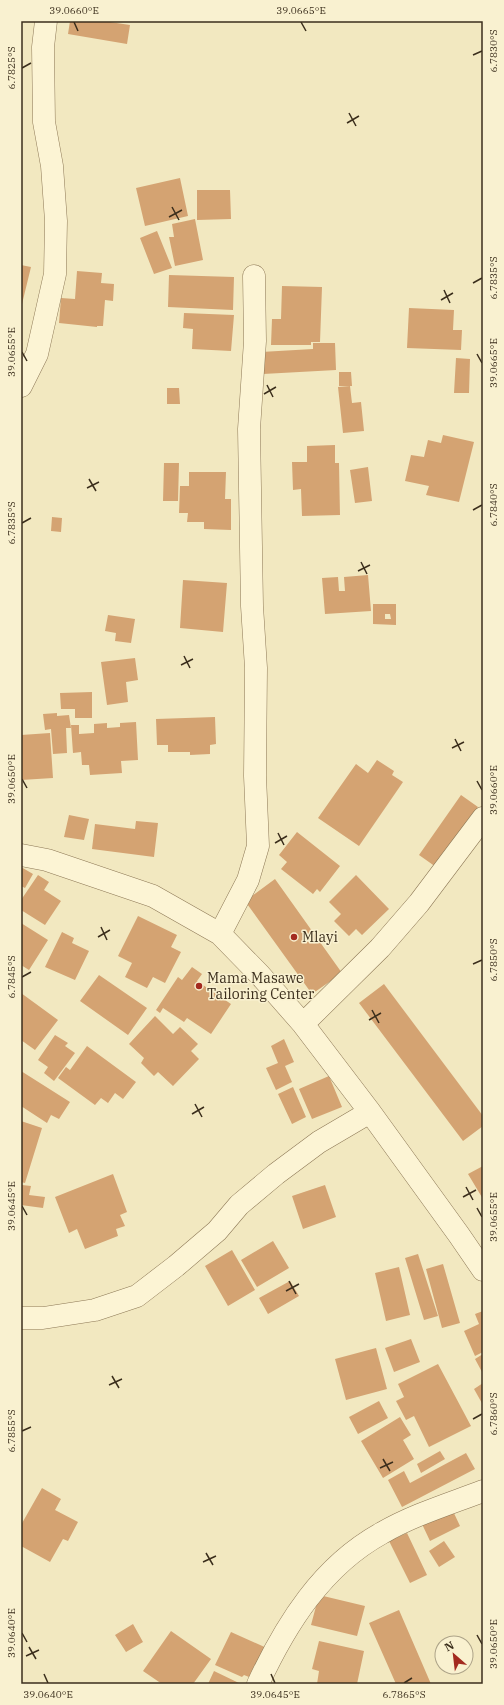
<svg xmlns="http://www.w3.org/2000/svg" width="504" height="1705" font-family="'IBM Plex Serif',serif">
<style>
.building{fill:#d4a372;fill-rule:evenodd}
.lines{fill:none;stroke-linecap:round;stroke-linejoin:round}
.minor-casing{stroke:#8d7856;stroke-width:23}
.minor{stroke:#fcf4d4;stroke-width:22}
.ticks{fill:none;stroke:#3b2e1c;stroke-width:1.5}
.poi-dot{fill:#a32a1f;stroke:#f9f1d0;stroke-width:1.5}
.labels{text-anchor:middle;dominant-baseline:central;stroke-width:3;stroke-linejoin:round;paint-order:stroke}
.poi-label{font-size:14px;fill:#3b2e1c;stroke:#f9f1d0;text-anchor:start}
.neatline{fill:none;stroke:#3b2e1c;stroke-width:1.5}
.ticks-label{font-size:10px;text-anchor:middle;fill:#3b2e1c}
</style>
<rect width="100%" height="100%" fill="#f2e8c0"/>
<path class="building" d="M 70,21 L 103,21 L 130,25 L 127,44 L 68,34 Z
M 180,178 L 188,216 L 145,226 L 136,188 Z
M 197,190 L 230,190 L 231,219 L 197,220 Z
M 195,219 L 203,260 L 175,266 L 169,237 L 174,237 L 172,224 Z
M 157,231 L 172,268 L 154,274 L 140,238 Z
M 21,265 L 31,267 L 22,304 L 21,304 Z
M 77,271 L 102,273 L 101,283 L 114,284 L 113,301 L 105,300 L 103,326 L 97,326 L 97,327 L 59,323 L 61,298 L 75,299 Z
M 169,275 L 234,277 L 233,310 L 168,307 Z
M 282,286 L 322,287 L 320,342 L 311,342 L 311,345 L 271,345 L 272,319 L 281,319 Z
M 409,308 L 454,310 L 453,330 L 462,330 L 461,350 L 407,348 Z
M 184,313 L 234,315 L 231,351 L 192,349 L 193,329 L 183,328 Z
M 313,343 L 335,343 L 336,370 L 263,374 L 261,352 L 313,349 Z
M 456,358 L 470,359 L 469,393 L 454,393 Z
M 339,372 L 351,372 L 352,386 L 339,386 Z
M 350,386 L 352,403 L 361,402 L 364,431 L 343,433 L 338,387 Z
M 167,388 L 179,388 L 180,404 L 167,404 Z
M 443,435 L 474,442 L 459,502 L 426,495 L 429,486 L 405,481 L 411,455 L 424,457 L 428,440 L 441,443 Z
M 335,445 L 335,463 L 339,463 L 340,515 L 302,516 L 301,489 L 293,490 L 292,462 L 307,462 L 307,446 Z
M 164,463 L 179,463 L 178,501 L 163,501 Z
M 368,467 L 372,501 L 355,503 L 350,470 Z
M 189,472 L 226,472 L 225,499 L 231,499 L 231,530 L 204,529 L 204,522 L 187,522 L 188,513 L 179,513 L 180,486 L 189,486 Z
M 52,517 L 62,518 L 61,532 L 51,531 Z
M 368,575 L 371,611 L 325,614 L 322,578 L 338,577 L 339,591 L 345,591 L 344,577 Z
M 183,580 L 227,583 L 223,632 L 180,628 Z
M 373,604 L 396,604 L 396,625 L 373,624 ZM 385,614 L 390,614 L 391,619 L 385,619 Z
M 108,615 L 135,619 L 131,643 L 115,641 L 116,633 L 105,631 Z
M 135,658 L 138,680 L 126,682 L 128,702 L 107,705 L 101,662 Z
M 92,692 L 92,718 L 75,718 L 75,709 L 61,709 L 60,693 Z
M 57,713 L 57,716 L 69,715 L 71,728 L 66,728 L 67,753 L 53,754 L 51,729 L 45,730 L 43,714 Z
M 215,717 L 216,744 L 210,745 L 210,754 L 190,755 L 190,752 L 168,752 L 168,745 L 157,745 L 156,719 Z
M 136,722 L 138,760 L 121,761 L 122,773 L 90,775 L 89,765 L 82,765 L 81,752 L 73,753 L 71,725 L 79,725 L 79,734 L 94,733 L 94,724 L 107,723 L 107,728 L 120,727 L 120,723 Z
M 50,733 L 53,778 L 21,780 L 21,735 Z
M 377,760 L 394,771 L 392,775 L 403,782 L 359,846 L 318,818 L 356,764 L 368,773 Z
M 461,795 L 478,807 L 436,867 L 419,855 Z
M 69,815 L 89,819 L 84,840 L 64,837 Z
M 136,821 L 158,823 L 154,857 L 92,849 L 95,824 L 135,829 Z
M 297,832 L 340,866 L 320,892 L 317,889 L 313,894 L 281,869 L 287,862 L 279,855 Z
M 21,867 L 33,874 L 25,888 L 21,886 Z
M 38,875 L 49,882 L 44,890 L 61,901 L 45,925 L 21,910 L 21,900 Z
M 356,875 L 389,909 L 362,935 L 356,929 L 349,936 L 334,921 L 341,914 L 329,902 Z
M 275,879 L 342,973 L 312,994 L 245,901 Z
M 138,916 L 177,935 L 171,947 L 181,952 L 165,983 L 153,977 L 147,988 L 125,977 L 132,963 L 118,956 Z
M 21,923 L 48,940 L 29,970 L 21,965 Z
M 62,932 L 74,938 L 72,943 L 89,951 L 75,980 L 45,967 Z
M 192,967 L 202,974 L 197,981 L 231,1004 L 211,1034 L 187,1018 L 184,1022 L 163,1008 L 160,1013 L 156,1010 L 178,977 L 182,980 Z
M 99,975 L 147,1008 L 128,1035 L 80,1001 Z
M 384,984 L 483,1116 L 483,1126 L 463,1141 L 359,1003 Z
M 21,993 L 58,1020 L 35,1050 L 21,1040 Z
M 155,1016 L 173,1034 L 180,1027 L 198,1044 L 191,1051 L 199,1059 L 173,1086 L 158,1072 L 154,1076 L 141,1063 L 144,1058 L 129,1044 Z
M 55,1035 L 68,1043 L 65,1046 L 75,1053 L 54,1081 L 44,1073 L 48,1067 L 38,1060 Z
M 284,1039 L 294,1062 L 285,1066 L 292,1082 L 276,1090 L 266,1068 L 278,1063 L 271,1046 Z
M 87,1046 L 136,1082 L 123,1099 L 115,1093 L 108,1103 L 101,1098 L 95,1105 L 58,1078 L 66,1067 L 70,1070 Z
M 21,1071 L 70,1102 L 59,1119 L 51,1115 L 47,1123 L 21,1106 Z
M 329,1076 L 342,1107 L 312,1119 L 299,1089 Z
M 293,1087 L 306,1117 L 292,1124 L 278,1094 Z
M 21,1121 L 42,1128 L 25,1183 L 21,1182 Z
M 483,1166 L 483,1199 L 468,1174 Z
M 113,1174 L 127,1212 L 120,1215 L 125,1226 L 116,1229 L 118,1236 L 85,1249 L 77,1229 L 69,1233 L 55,1197 Z
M 22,1185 L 31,1186 L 29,1195 L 45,1197 L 43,1208 L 21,1205 Z
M 325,1185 L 336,1217 L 303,1229 L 292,1196 Z
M 273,1241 L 289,1268 L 257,1287 L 241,1260 Z
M 232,1250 L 255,1290 L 228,1306 L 205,1266 Z
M 418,1254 L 438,1316 L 424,1320 L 405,1258 Z
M 443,1264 L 460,1323 L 442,1328 L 426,1269 Z
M 399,1267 L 410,1315 L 386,1321 L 375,1273 Z
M 290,1281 L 299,1296 L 268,1314 L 259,1298 Z
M 483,1311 L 483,1352 L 475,1356 L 464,1331 L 479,1324 L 475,1314 Z
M 411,1339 L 420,1362 L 394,1372 L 385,1348 Z
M 376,1348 L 387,1389 L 346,1400 L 335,1359 Z
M 483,1354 L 483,1372 L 482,1372 L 475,1359 Z
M 438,1364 L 471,1426 L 429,1447 L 414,1416 L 406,1420 L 396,1401 L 404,1397 L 398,1384 Z
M 483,1383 L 483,1405 L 474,1389 Z
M 379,1401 L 388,1418 L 358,1434 L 349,1417 Z
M 400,1417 L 411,1435 L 403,1440 L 414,1459 L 383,1478 L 361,1441 Z
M 440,1451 L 445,1459 L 421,1473 L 417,1464 Z
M 466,1453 L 475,1469 L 402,1507 L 388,1480 L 404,1471 L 410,1483 Z
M 42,1488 L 61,1499 L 55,1510 L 78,1522 L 68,1541 L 63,1539 L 50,1562 L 21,1546 L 21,1525 Z
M 452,1509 L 460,1526 L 430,1541 L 422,1524 Z
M 407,1533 L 427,1575 L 410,1583 L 389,1541 Z
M 444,1541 L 455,1557 L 439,1567 L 429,1551 Z
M 319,1595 L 365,1606 L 357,1636 L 311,1625 Z
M 399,1610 L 431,1684 L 396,1684 L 369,1623 Z
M 133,1624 L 143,1642 L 126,1652 L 115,1635 Z
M 171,1631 L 211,1659 L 193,1684 L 162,1684 L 143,1671 Z
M 231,1632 L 269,1649 L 254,1679 L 244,1675 L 242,1677 L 215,1665 Z
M 319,1641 L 364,1651 L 357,1684 L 317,1684 L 319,1671 L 312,1669 Z
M 214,1671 L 241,1684 L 208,1684 Z"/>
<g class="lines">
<defs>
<path id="minor" d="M 21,386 L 37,354 L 55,274 L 56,221 L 52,166 L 44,122 L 43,47 L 46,21
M 21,855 L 47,860 L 153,896 L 220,934 L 260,975 L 303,1024 L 370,1112 L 459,1235 L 483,1270
M 220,934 L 248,880 L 258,846 L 255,776 L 256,668 L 252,606 L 249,429 L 255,341 L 254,276
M 303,1024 L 380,948 L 419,903 L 483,818
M 21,1318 L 43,1318 L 95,1310 L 137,1296 L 176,1266 L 217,1231 L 239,1205 L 276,1174 L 319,1142 L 370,1112
M 258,1684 C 286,1624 322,1566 382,1533 C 413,1515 449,1504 483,1491"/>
</defs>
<use href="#minor" class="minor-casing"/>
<use href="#minor" class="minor"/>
</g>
<path class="ticks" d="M 74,22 L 78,31M 301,22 L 306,31M 473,55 L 482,51M 22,68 L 31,63M 349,113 L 356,126M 347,123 L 359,116M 172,207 L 179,220M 169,217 L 182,210M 473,283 L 482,278M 444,290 L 450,303M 441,300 L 453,293M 22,352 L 27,361M 477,354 L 482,363M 267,385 L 273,397M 264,394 L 276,387M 89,479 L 96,491M 87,488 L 99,482M 473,510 L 482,505M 22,523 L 31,518M 361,562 L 367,574M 358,571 L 370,565M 184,656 L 190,668M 181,665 L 193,659M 455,739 L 461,751M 452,748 L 464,742M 22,779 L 27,788M 477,781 L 482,790M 278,833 L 284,845M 275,843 L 287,836M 101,927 L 107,940M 98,937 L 110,930M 473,964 L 482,960M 22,977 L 31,972M 372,1010 L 379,1023M 369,1020 L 381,1013M 195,1104 L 202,1117M 192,1114 L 204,1107M 466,1187 L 473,1200M 463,1197 L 476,1190M 22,1206 L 27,1215M 477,1208 L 482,1217M 289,1281 L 296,1294M 286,1291 L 299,1284M 112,1376 L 119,1388M 109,1385 L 122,1379M 473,1419 L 482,1414M 22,1431 L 31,1427M 383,1459 L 390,1471M 380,1468 L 393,1462M 206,1553 L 213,1565M 203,1562 L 216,1556M 22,1633 L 27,1642M 477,1635 L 482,1644M 29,1647 L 36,1659M 26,1656 L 39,1650M 44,1674 L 48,1683M 271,1674 L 275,1683M 404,1683 L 412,1678"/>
<g class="poi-dot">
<circle cx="294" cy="937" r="4"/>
<circle cx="199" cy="986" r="4"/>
</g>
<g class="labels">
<g class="poi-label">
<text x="302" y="937">Mlayi</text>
<text x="207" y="978">Mama Masawe<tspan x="207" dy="16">Tailoring Center</tspan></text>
</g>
</g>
<rect width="504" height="1705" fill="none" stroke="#f9f1d0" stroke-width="44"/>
<g transform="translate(454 1655) rotate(332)"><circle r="19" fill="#f9f1d0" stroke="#ada388"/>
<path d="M0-3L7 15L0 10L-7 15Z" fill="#a32a1f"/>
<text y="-6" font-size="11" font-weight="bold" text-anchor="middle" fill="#3b2e1c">N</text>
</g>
<rect x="22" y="22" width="460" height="1661" class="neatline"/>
<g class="ticks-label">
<text x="74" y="14">39.0660°E</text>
<text x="301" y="14">39.0665°E</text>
<text transform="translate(493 51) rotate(-90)" y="4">6.7830°S</text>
<text transform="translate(11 68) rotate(-90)" y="4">6.7825°S</text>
<text transform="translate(493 278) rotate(-90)" y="4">6.7835°S</text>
<text transform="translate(11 352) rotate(-90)" y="4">39.0655°E</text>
<text transform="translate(493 363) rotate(-90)" y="4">39.0665°E</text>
<text transform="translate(493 505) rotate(-90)" y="4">6.7840°S</text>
<text transform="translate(11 523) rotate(-90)" y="4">6.7835°S</text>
<text transform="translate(11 779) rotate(-90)" y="4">39.0650°E</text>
<text transform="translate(493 790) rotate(-90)" y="4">39.0660°E</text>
<text transform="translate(493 960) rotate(-90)" y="4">6.7850°S</text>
<text transform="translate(11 977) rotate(-90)" y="4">6.7845°S</text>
<text transform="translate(11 1206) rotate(-90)" y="4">39.0645°E</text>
<text transform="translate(493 1217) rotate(-90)" y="4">39.0655°E</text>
<text transform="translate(493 1414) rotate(-90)" y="4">6.7860°S</text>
<text transform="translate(11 1431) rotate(-90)" y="4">6.7855°S</text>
<text transform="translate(11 1633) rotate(-90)" y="4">39.0640°E</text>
<text transform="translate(493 1644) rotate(-90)" y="4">39.0650°E</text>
<text x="48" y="1698">39.0640°E</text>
<text x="275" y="1698">39.0645°E</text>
<text x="404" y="1698">6.7865°S</text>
</g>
</svg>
